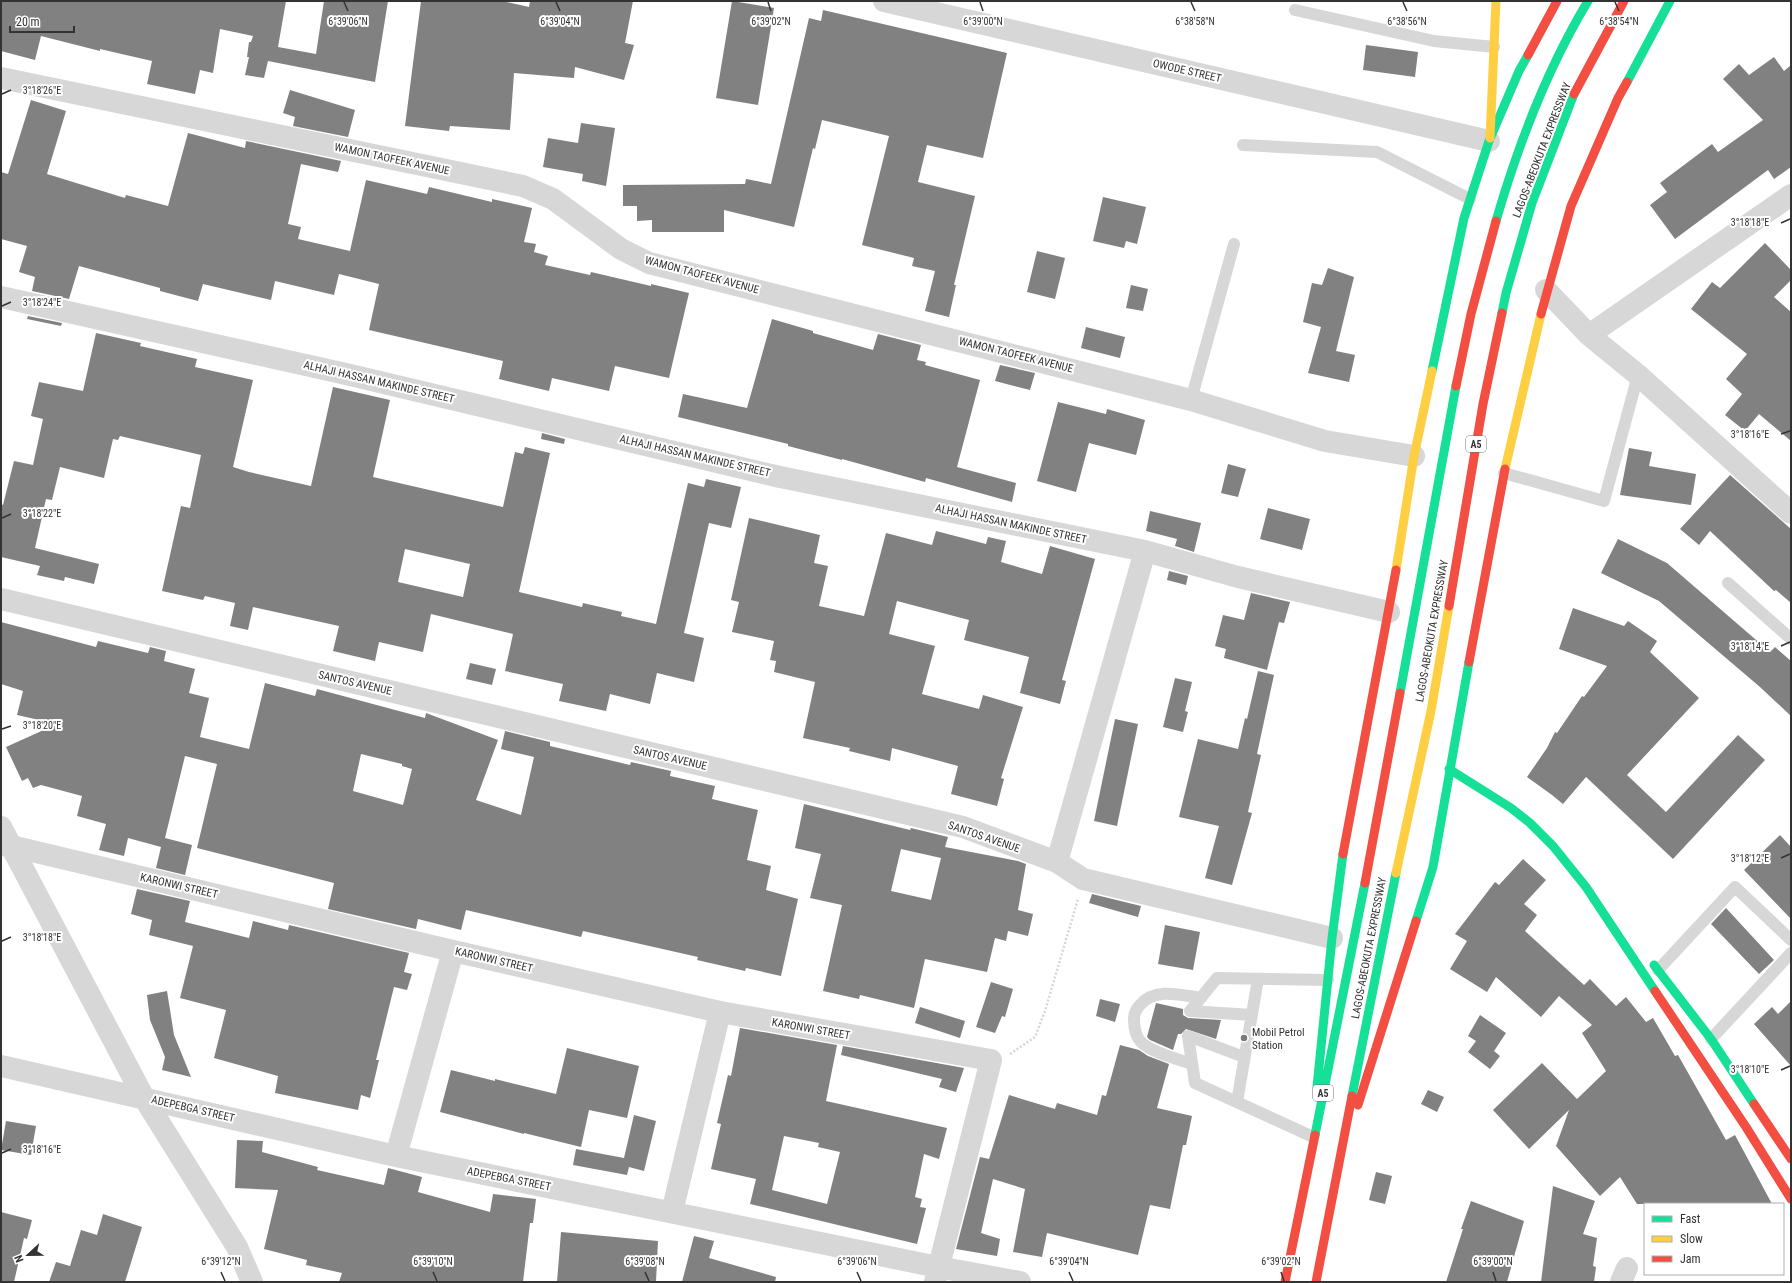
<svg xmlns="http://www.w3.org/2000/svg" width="1792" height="1283" font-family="'Roboto Condensed',sans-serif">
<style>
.building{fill:#818181;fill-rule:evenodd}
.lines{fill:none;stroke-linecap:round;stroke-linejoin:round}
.path{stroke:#d6d6d6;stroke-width:2.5;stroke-dasharray:2 2;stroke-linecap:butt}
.lane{stroke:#d7d7d7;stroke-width:12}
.street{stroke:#d7d7d7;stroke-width:22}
.fast{stroke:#16e098;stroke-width:9}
.slow{stroke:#ffcf43;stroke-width:9}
.jam{stroke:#f24e42;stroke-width:9}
.ticks{fill:none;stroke:#333;stroke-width:1.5}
.poi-dot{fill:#7a7a7a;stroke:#fff;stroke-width:1.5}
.labels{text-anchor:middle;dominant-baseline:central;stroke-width:4;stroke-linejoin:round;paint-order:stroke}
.shield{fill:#fff;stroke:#707070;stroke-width:1}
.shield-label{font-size:10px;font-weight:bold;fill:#333}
.street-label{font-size:11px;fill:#333;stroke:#fff}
.poi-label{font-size:11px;fill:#333;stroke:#fff;text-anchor:start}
.ticks-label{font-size:10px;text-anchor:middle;fill:#333;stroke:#fff;stroke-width:4;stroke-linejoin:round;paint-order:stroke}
</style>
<rect width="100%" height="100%" fill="#fff"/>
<path class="building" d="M 1,1 L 286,1 L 278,47 L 316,54 L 324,1 L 388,1 L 375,82 L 268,61 L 264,78 L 245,75 L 249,57 L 247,57 L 249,42 L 251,42 L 253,36 L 220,29 L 213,73 L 200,70 L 195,94 L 147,84 L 152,61 L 100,49 L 100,51 L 41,36 L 35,60 L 1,51 Z
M 421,1 L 502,1 L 529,7 L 530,1 L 633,1 L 625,43 L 634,45 L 624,80 L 575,67 L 574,78 L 514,73 L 510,130 L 450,126 L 449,131 L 405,126 Z
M 732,1 L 774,8 L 758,105 L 716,98 Z
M 823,10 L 1007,53 L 983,158 L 927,145 L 918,182 L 975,196 L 954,285 L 956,285 L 949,317 L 925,311 L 935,271 L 912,266 L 914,258 L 862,245 L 889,136 L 822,120 L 815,149 L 813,148 L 794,227 L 724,210 L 724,232 L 652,232 L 652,220 L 637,221 L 637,206 L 623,206 L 623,185 L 745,184 L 746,179 L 771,184 L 809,18 L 821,21 Z
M 1366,45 L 1418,52 L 1415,77 L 1363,70 Z
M 1774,57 L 1784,71 L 1791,65 L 1791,167 L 1774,179 L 1768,170 L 1675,239 L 1650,205 L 1667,192 L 1660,183 L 1712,144 L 1718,152 L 1763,120 L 1723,79 L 1739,64 L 1749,75 Z
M 290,90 L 355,110 L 348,137 L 293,126 L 295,117 L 283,113 Z
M 31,100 L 66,111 L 47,174 L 125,198 L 126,195 L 168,206 L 188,133 L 245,148 L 246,141 L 341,161 L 338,172 L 301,164 L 288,224 L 301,227 L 298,239 L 350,251 L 366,180 L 427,194 L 429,187 L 492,202 L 492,199 L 532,208 L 524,242 L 536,244 L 534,252 L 548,256 L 545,265 L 590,275 L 591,272 L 651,286 L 651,284 L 689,293 L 669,378 L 615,366 L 609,391 L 552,378 L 549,391 L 499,379 L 503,361 L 369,330 L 379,284 L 339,274 L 334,295 L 275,281 L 271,300 L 203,284 L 198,301 L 160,291 L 160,288 L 79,266 L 69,299 L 32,291 L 35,277 L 19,272 L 27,246 L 1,239 L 1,172 L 8,174 Z
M 581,123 L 615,128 L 606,186 L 582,181 L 583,174 L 543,167 L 548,138 L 578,143 Z
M 1103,197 L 1146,207 L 1137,244 L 1126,241 L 1124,248 L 1093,241 Z
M 1765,243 L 1791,270 L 1791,280 L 1774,297 L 1791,312 L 1791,441 L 1759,414 L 1745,431 L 1725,415 L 1742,394 L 1726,379 L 1747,354 L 1691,309 L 1712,282 L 1720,288 Z
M 1037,251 L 1065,258 L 1055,299 L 1027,292 Z
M 1328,268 L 1354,277 L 1336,351 L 1355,355 L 1349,382 L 1308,373 L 1321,327 L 1303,322 L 1312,283 L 1322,285 Z
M 1131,285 L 1148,289 L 1143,311 L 1126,308 Z
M 28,316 L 62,323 L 61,326 L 27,319 Z
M 772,319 L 813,331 L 813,333 L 873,350 L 878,334 L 921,345 L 917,360 L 926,362 L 925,365 L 980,380 L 957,467 L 1016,483 L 1012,502 L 926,478 L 925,482 L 842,459 L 842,460 L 788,446 L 788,444 L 678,417 L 683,394 L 747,408 Z
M 1086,327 L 1125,337 L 1120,358 L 1081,348 Z
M 96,333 L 141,343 L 140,346 L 197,359 L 195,367 L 253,380 L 233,467 L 249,472 L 311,486 L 333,387 L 390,400 L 373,477 L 503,507 L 515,452 L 523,454 L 525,447 L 550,453 L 519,592 L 582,607 L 583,603 L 622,612 L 621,616 L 656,624 L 688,483 L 704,487 L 706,479 L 741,487 L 731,528 L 709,523 L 684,633 L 704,638 L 694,682 L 657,673 L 650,704 L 610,694 L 606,711 L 559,701 L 563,684 L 505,671 L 513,634 L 431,614 L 423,652 L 379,642 L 375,661 L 333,651 L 339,626 L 253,607 L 248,630 L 230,626 L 235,603 L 205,596 L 203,600 L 162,591 L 181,506 L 190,508 L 201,455 L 120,436 L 118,440 L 113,439 L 104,478 L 60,467 L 52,500 L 46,499 L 35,548 L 99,564 L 94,584 L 65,577 L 64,581 L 37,575 L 40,566 L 1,557 L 1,504 L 3,505 L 14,461 L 33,465 L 43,419 L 31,416 L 39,382 L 83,391 ZM 405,549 L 470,564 L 463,597 L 398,582 Z
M 1000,365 L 1035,373 L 1030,390 L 995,381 Z
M 1058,402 L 1106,414 L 1107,409 L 1145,420 L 1136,455 L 1089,443 L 1076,492 L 1037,481 Z
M 542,433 L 565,439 L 564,444 L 541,439 Z
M 1629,448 L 1652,452 L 1649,466 L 1696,474 L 1691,505 L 1620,495 Z
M 1228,464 L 1246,469 L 1238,497 L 1221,493 Z
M 1730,475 L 1791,529 L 1791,603 L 1776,590 L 1774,591 L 1710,531 L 1699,545 L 1680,529 Z
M 1268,508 L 1310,519 L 1302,550 L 1260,539 Z
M 1150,511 L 1201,523 L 1194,552 L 1175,546 L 1177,539 L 1146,531 Z
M 749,518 L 820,535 L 814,563 L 828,566 L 819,606 L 864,616 L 886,533 L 932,545 L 936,531 L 986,544 L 988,537 L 1006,541 L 1001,562 L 1042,574 L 1050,546 L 1095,559 L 1062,680 L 1066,681 L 1060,704 L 1020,693 L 1029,657 L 964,640 L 969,620 L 897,601 L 889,634 L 935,646 L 922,694 L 979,709 L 983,695 L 1023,707 L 1001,778 L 1004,779 L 997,806 L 951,794 L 958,766 L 892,748 L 890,761 L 849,751 L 850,748 L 803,738 L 815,682 L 774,672 L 776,661 L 770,660 L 774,641 L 732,632 L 739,602 L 731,600 Z
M 1618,539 L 1667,563 L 1770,652 L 1775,647 L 1791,661 L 1791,716 L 1760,687 L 1659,601 L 1601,573 Z
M 1169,571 L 1188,576 L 1186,585 L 1167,580 Z
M 1251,593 L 1290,602 L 1284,623 L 1279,622 L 1267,670 L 1224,658 L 1226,649 L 1215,646 L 1223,615 L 1244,620 Z
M 1573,608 L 1624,626 L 1628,621 L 1657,641 L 1650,652 L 1699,698 L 1627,775 L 1666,812 L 1738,735 L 1765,760 L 1673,859 L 1586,777 L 1563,804 L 1552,795 L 1527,777 L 1547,748 L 1555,732 L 1557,733 L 1582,696 L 1584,697 L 1607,666 L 1559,649 Z
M 1,622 L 96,647 L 98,641 L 148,653 L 150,647 L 166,651 L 164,661 L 195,669 L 189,693 L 209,698 L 200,737 L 249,749 L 265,683 L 315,696 L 317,689 L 425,718 L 426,713 L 498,740 L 476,800 L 521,815 L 534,757 L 501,749 L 505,731 L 550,742 L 550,746 L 630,765 L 631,762 L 671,771 L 670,776 L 715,786 L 712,799 L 758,810 L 747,860 L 771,866 L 766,890 L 798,899 L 781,976 L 746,968 L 745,971 L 697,960 L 698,957 L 583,931 L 581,937 L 466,910 L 461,930 L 418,919 L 416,929 L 328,909 L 334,883 L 197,848 L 217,764 L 185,756 L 165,838 L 192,845 L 185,875 L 156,868 L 161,847 L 128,838 L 124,856 L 99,850 L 106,824 L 77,816 L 82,796 L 41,785 L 33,788 L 28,778 L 22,781 L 6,747 L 57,724 L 17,715 L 23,691 L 1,684 ZM 361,754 L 402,764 L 402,766 L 412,769 L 403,805 L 353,791 Z
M 470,663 L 496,669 L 492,685 L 466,679 Z
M 1258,671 L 1274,675 L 1257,754 L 1261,755 L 1248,812 L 1252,813 L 1232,885 L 1205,878 L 1219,826 L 1179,817 L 1198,739 L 1238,749 L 1245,718 L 1247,719 Z
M 1175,678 L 1192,682 L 1185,711 L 1188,712 L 1183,732 L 1163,727 Z
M 1115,719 L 1138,724 L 1117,826 L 1094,821 Z
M 804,804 L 910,830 L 911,828 L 948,837 L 945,847 L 1018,861 L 1026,864 L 1018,910 L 1033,914 L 1028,936 L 1008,931 L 1006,941 L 995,938 L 987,972 L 925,959 L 914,1008 L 860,995 L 859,999 L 823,991 L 842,905 L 810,898 L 821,854 L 795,848 ZM 901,849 L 941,858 L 931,900 L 891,891 Z
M 1780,835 L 1791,847 L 1791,919 L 1744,870 Z
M 1523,859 L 1546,880 L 1524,904 L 1537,915 L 1525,931 L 1584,985 L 1590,979 L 1616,1006 L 1626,997 L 1646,1022 L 1653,1018 L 1675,1056 L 1678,1055 L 1726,1140 L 1735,1135 L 1772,1204 L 1637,1204 L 1620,1177 L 1600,1196 L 1556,1146 L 1569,1110 L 1529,1149 L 1493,1110 L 1542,1063 L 1577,1099 L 1606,1071 L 1582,1033 L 1592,1025 L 1559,996 L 1541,1017 L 1496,977 L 1487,992 L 1450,969 L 1467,941 L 1455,934 L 1495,882 L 1499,885 Z
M 137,889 L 190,901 L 185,922 L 249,938 L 253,921 L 288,930 L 289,925 L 409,953 L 404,972 L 412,974 L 407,990 L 394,987 L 376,1060 L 379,1060 L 370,1098 L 361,1095 L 358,1110 L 275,1093 L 278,1076 L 214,1058 L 226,1010 L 180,998 L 193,946 L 149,935 L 152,920 L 131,914 Z
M 1092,894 L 1141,906 L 1138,917 L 1089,903 Z
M 1726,908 L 1774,960 L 1759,974 L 1711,924 Z
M 1165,925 L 1200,932 L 1193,970 L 1158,964 Z
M 991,982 L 1013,989 L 1005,1017 L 1002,1016 L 995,1033 L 976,1027 Z
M 167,991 L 174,1035 L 191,1077 L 162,1070 L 165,1057 L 150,1020 L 147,995 Z
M 1100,999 L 1120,1004 L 1115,1022 L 1096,1016 Z
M 1791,1001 L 1791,1066 L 1754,1024 L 1772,1007 L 1778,1014 Z
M 1156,1003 L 1183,1009 L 1183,1015 L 1188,1018 L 1221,1020 L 1216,1039 L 1186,1029 L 1181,1034 L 1178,1034 L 1173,1050 L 1150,1040 L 1147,1037 Z
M 920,1007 L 965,1021 L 960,1038 L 915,1023 Z
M 1480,1015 L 1506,1033 L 1494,1051 L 1500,1056 L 1490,1069 L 1468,1052 L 1476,1041 L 1468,1036 Z
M 740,1028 L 837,1045 L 826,1101 L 947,1128 L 939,1159 L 924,1154 L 915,1197 L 922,1199 L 920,1207 L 926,1208 L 917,1244 L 750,1204 L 756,1179 L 711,1169 L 721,1124 L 717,1123 L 728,1075 L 731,1076 ZM 784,1136 L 819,1143 L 818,1147 L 840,1152 L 827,1204 L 772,1190 Z
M 1120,1045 L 1139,1050 L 1148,1056 L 1169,1064 L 1157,1108 L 1192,1116 L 1186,1145 L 1183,1145 L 1170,1209 L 1150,1205 L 1138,1255 L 1047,1233 L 1042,1257 L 1013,1252 L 1025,1189 L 993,1179 L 981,1233 L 1000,1239 L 997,1256 L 956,1249 L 980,1157 L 989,1159 L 1009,1095 L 1055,1109 L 1057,1103 L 1097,1115 L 1102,1095 L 1106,1096 Z
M 843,1046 L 964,1068 L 956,1092 L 939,1087 L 942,1079 L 841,1055 Z
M 567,1048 L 639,1066 L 627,1118 L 589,1110 L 581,1147 L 524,1133 L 524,1134 L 440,1112 L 451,1070 L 495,1081 L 495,1079 L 556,1094 Z
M 1428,1090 L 1444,1097 L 1437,1112 L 1421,1104 Z
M 634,1115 L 656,1121 L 644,1171 L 629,1167 L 627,1175 L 573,1165 L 576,1149 L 624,1158 Z
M 6,1121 L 36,1126 L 31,1155 L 1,1150 Z
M 237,1140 L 263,1141 L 262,1152 L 318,1167 L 317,1170 L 384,1185 L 388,1168 L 422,1177 L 418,1192 L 490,1212 L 493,1194 L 536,1199 L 533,1223 L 530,1223 L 523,1282 L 339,1282 L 342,1273 L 306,1265 L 307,1260 L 264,1249 L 278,1190 L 235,1188 Z
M 1376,1172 L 1392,1176 L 1385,1204 L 1369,1200 Z
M 1553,1186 L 1595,1201 L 1583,1234 L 1597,1238 L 1593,1266 L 1596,1267 L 1594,1282 L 1541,1282 Z
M 1471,1201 L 1524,1221 L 1507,1282 L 1446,1282 L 1463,1229 L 1461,1229 Z
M 1,1212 L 32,1220 L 27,1239 L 24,1238 L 14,1282 L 1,1282 Z
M 103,1214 L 142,1227 L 125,1282 L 49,1282 L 56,1262 L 70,1266 L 81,1230 L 97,1235 Z
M 561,1232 L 658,1241 L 656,1282 L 557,1282 Z
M 694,1236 L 714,1241 L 709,1258 L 776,1277 L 775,1282 L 682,1282 Z"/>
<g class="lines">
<path class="path" d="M 1010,1054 L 1035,1037 L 1045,1011 L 1078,899"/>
<path class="lane" d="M 1295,10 L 1434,41 L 1494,47
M 1243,145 L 1377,152 L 1470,199
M 1191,400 L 1234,244
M 1504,473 L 1604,501 L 1638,375
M 1728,583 L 1791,639
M 1658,970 L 1735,887 L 1791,940
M 1190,1011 L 1217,978 L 1328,980
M 1190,1011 L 1252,1015
M 1188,1036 L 1195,1083 L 1311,1136
M 1188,1036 L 1244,1057
M 1711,1039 L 1791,953
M 1192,1064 C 1178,1059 1152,1053 1141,1042 C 1135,1036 1134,1028 1134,1019 C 1134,1014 1136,1009 1140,1005 C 1155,987 1181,995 1201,998
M 1237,1102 L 1258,979"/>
<path class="street" d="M 884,1 L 1489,141
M 1,78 L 523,186 L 553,199 L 621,249 L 649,263 L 1191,400 L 1325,441 L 1414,456
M 1546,290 L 1589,335 L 1638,375 L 1791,513
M 1,297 L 346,374 L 780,477 L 1145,551 L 1238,577 L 1389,612
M 1589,335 L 1791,195
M 1,599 L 963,827 L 1057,862 L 1083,879 L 1332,938
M 1,827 L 144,1098 L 237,1247 L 252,1282
M 1,845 L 11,846 L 453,951 L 720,1012 L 991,1060 L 935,1282
M 1057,862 L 1145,551
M 1,1066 L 396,1156 L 938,1267 L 1020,1282
M 396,1156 L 453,951
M 672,1212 L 720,1012
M 1621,1282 L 1627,1268"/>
<path class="fast" d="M 1627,82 L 1670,1
M 1496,221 C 1518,145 1547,69 1588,1
M 1502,313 L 1506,293 L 1532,203 L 1574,94
M 1432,371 L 1464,218 L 1489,141 L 1519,71 L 1528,55
M 1400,693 L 1456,386
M 1449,769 L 1511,808 L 1530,823 L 1553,846 L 1586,887 L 1655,991
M 1416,921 L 1433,867 L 1469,662
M 1654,965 L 1711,1039 L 1754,1104
M 1317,1087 L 1332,938 L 1343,854
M 1352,1096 L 1396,873
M 1315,1135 L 1365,883"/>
<path class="slow" d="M 1490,138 L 1496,1
M 1505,469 L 1541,314
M 1396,570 L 1414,456 L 1432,371
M 1396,873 L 1431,711 L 1449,606"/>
<path class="jam" d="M 1528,55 L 1557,1
M 1574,94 L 1624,1
M 1541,314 L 1571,206 L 1618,98 L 1627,82
M 1456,386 L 1471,314 L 1496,221
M 1449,606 L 1483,404 L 1502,313
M 1469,662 L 1505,469
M 1343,854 L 1396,570
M 1365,883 L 1400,693
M 1655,991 L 1746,1127 L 1791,1199
M 1754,1104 L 1791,1159
M 1358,1105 L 1416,921
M 1285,1282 L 1315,1135
M 1316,1282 L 1352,1096"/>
</g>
<path class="ticks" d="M 344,2 L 348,11M 556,2 L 560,11M 768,2 L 771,11M 980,2 L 983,11M 1191,2 L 1195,11M 1403,2 L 1407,11M 1615,2 L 1619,11M 2,94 L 11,90M 1781,223 L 1790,219M 2,306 L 11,302M 1781,434 L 1790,431M 2,518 L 11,514M 1781,646 L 1790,642M 2,729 L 11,726M 1781,858 L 1790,854M 2,941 L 11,937M 1781,1070 L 1790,1066M 2,1153 L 11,1149M 221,1272 L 225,1281M 433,1272 L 437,1281M 645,1272 L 649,1281M 857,1272 L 861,1281M 1069,1272 L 1073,1281M 1281,1272 L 1284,1281M 1493,1272 L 1496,1281"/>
<circle class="poi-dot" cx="1244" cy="1038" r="4"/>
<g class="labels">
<g class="shield">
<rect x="1466" y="436" width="20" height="16" rx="3"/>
<rect x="1313" y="1085" width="20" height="16" rx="3"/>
</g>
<g class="shield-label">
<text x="1476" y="444">A5</text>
<text x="1323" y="1093">A5</text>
</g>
<g class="street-label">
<text transform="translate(1187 71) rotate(13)">OWODE STREET</text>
<text transform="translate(1542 150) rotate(-69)">LAGOS-ABEOKUTA EXPRESSWAY</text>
<text transform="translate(392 159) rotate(12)">WAMON TAOFEEK AVENUE</text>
<text transform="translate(702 275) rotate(15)">WAMON TAOFEEK AVENUE</text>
<text transform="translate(1016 355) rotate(14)">WAMON TAOFEEK AVENUE</text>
<text transform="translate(379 382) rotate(13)">ALHAJI HASSAN MAKINDE STREET</text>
<text transform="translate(695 456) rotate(13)">ALHAJI HASSAN MAKINDE STREET</text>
<text transform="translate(1011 524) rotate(12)">ALHAJI HASSAN MAKINDE STREET</text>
<text transform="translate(1432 631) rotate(-80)">LAGOS-ABEOKUTA EXPRESSWAY</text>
<text transform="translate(355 683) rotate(13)">SANTOS AVENUE</text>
<text transform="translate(670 758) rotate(13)">SANTOS AVENUE</text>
<text transform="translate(984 837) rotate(19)">SANTOS AVENUE</text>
<text transform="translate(179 886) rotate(13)">KARONWI STREET</text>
<text transform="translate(1369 948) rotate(-79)">LAGOS-ABEOKUTA EXPRESSWAY</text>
<text transform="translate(494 960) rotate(13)">KARONWI STREET</text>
<text transform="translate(811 1029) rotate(10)">KARONWI STREET</text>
<text transform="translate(193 1109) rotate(13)">ADEPEBGA STREET</text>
<text transform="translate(509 1179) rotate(11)">ADEPEBGA STREET</text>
</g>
<g class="poi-label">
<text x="1252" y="1032">Mobil Petrol<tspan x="1252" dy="13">Station</tspan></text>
</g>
</g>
<g class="ticks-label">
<text x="348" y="25">6°39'06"N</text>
<text x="560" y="25">6°39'04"N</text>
<text x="771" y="25">6°39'02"N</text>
<text x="983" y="25">6°39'00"N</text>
<text x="1195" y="25">6°38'58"N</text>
<text x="1407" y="25">6°38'56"N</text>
<text x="1619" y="25">6°38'54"N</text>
<text x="42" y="94">3°18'26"E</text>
<text x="1750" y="226">3°18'18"E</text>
<text x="42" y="306">3°18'24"E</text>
<text x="1750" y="438">3°18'16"E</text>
<text x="42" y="517">3°18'22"E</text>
<text x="1750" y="650">3°18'14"E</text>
<text x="42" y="729">3°18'20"E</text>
<text x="1750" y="862">3°18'12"E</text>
<text x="42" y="941">3°18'18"E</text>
<text x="1750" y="1073">3°18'10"E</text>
<text x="42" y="1153">3°18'16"E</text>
<text x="221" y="1265">6°39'12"N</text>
<text x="433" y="1265">6°39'10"N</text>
<text x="645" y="1265">6°39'08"N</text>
<text x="857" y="1265">6°39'06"N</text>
<text x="1069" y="1265">6°39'04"N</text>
<text x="1281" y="1265">6°39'02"N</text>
<text x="1493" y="1265">6°39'00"N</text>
</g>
<rect width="1792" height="1283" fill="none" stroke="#333333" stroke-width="4"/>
<rect x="1644" y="1203" width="140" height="72" fill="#ffffff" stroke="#adadad"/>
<rect x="1652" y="1216" width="20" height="6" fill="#16e098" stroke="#adadad"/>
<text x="1680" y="1223" font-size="12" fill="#333333">Fast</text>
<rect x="1652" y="1236" width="20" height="6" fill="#ffcf43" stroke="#adadad"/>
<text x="1680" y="1243" font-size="12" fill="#333333">Slow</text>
<rect x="1652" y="1256" width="20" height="6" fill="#f24e42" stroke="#adadad"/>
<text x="1680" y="1263" font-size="12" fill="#333333">Jam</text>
<g transform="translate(28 1255) rotate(248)" stroke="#ffffff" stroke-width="3" paint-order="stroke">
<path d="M0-3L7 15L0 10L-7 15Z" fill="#333333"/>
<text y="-6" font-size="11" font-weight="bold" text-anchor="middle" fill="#333333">N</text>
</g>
<path d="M10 26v6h64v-6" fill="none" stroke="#333333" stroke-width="2"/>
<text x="16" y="26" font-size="12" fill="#333333" stroke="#ffffff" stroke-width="3" paint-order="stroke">20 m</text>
</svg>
